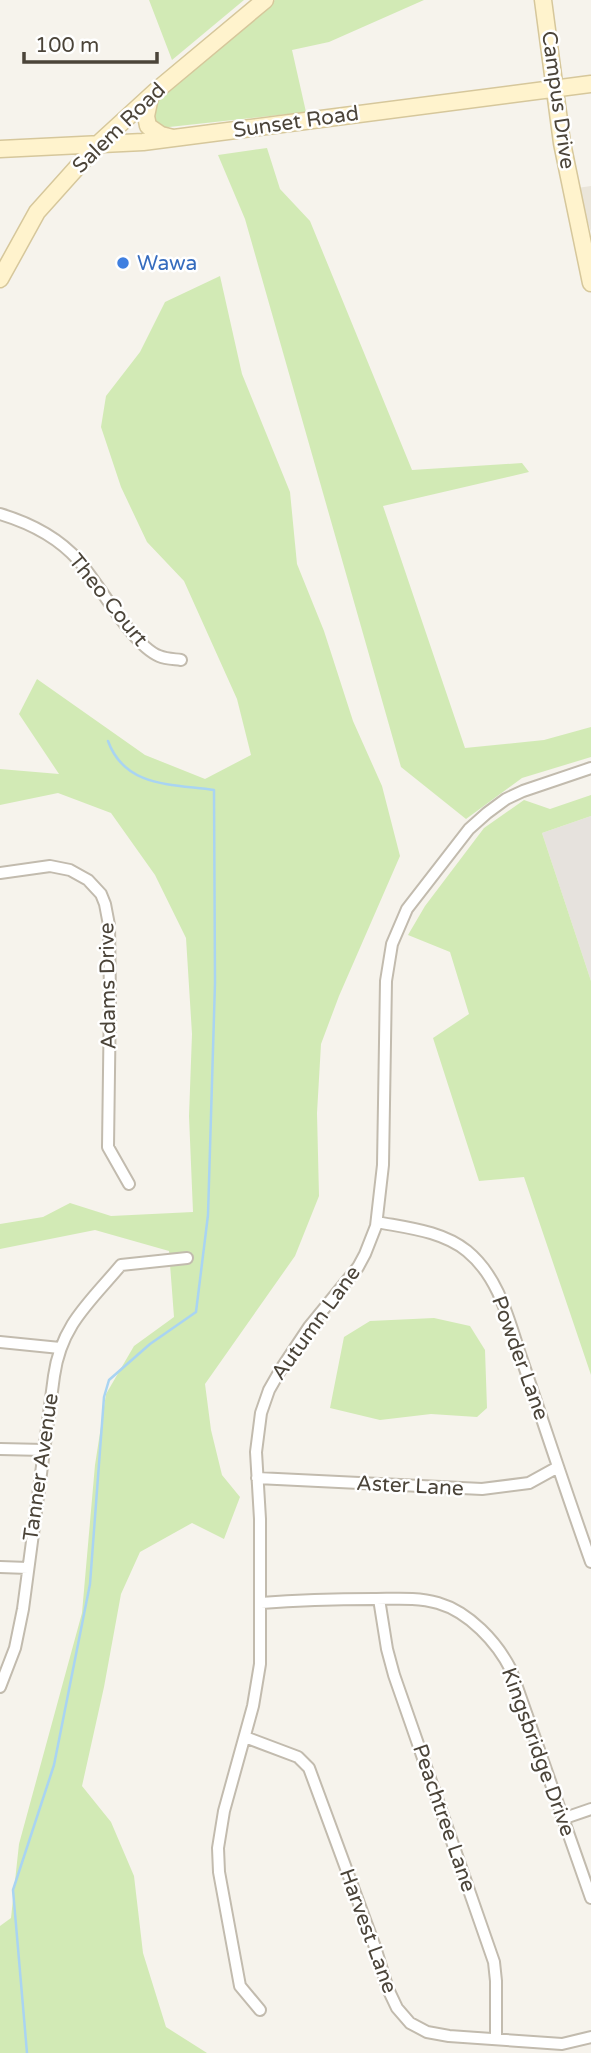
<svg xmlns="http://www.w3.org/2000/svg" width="591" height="2053" font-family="'Varela Round',sans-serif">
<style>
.residential{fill:#eae5da}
.industrial{fill:#e6e2dd}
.green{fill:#d2eab5}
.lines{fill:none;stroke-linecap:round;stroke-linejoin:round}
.stream{stroke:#a9d4f2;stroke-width:2.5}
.street-casing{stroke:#c2bbae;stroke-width:14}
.secondary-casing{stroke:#d6c79b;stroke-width:19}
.street{stroke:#fff;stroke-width:10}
.secondary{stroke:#fff3cd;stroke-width:16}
.shop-dot{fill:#3f7fe0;stroke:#fff;stroke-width:2.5}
.labels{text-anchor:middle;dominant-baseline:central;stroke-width:5;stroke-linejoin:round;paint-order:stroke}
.street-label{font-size:21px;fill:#4b4439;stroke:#fff}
.shop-label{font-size:21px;fill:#366cbe;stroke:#fff;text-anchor:start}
</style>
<rect width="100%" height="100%" fill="#f6f3ec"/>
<path class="residential" d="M 591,186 L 591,232 L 577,188 Z"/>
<path class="industrial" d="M 591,816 L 591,981 L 542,833 Z"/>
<path class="green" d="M 149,0 L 244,0 L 172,60 Z
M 275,0 L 424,0 L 329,42 L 292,50 L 306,112 L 160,128 L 153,120 L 151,107 Z
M 267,148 L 280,189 L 310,221 L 412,470 L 522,463 L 529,472 L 383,506 L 465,748 L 544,740 L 591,727 L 591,757 L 522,778 L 466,819 L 401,767 L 245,219 L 218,155 Z
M 220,276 L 242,374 L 290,492 L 297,564 L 324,631 L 353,721 L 382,786 L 400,856 L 339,996 L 321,1044 L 317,1113 L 319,1196 L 295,1256 L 205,1384 L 211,1430 L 222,1475 L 240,1497 L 224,1539 L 192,1523 L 140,1552 L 121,1594 L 104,1687 L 82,1786 L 111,1822 L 134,1876 L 143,1953 L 166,2027 L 207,2053 L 0,2053 L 0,1926 L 11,1918 L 19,1844 L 82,1613 L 95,1465 L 106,1394 L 134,1346 L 174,1317 L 169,1251 L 95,1230 L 0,1249 L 0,1224 L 43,1217 L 70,1203 L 111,1216 L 193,1212 L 189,1116 L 192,1034 L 186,938 L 155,875 L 111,813 L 58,793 L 0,805 L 0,769 L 59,774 L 19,714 L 37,679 L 145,755 L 205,779 L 251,755 L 237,699 L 184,581 L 147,542 L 121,487 L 101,427 L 106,396 L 140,352 L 165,302 Z
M 591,795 L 591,816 L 542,833 L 591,981 L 591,1375 L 524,1177 L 479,1181 L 433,1038 L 469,1014 L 450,952 L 408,935 L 425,906 L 484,828 L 524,800 L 550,809 Z
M 434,1318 L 470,1326 L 485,1350 L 487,1408 L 477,1417 L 431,1414 L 380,1420 L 330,1408 L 344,1337 L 370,1321 Z"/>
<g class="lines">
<path class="stream" d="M 27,2053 L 13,1890 L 54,1765 L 90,1584 L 104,1397 L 109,1380 L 150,1344 L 196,1312 L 208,1215 L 215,983 L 214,790 C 173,784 125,788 108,741"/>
<defs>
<path id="street" d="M 0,514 C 30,523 58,537 79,561 C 100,585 132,645 159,656 C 166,659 174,659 181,660
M 0,873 L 50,866 L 70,870 L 88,880 L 101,894 L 105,904 L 109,925 L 110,997 L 108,1147 L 129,1184
M 377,1222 C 408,1228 442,1231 467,1251 C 500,1278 509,1322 522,1360 C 545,1427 567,1495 591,1562
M 0,1342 L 60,1348
M 0,1449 L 44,1450
M 257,1478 L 482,1489 L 529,1483 L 558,1467
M 0,1567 L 28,1568
M 379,1599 L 387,1649 L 394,1675 L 494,1962 L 496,1981 L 496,2039
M 261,1603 C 299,1600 336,1599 374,1599 C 395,1599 417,1597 438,1603 C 469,1612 497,1642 511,1670 L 591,1898
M 0,1687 L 15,1648 L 23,1609 L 54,1376 C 61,1325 90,1302 121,1265 L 187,1258
M 245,1737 L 298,1757 L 309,1768 L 375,1947 L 388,1989 L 397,2008 L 410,2023 L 427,2032 L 449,2036 L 562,2044 L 591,2037
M 562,1819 L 591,1809
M 260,2010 L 240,1986 L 219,1872 L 218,1848 L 224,1811 L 253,1706 L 260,1664 L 260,1519 L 256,1452 L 261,1413 L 269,1390 L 281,1369 L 309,1327 L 358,1267 L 365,1254 L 376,1226 L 383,1165 L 386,981 L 392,944 L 407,909 L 469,829 L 487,813 L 506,799 L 523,791 L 591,768"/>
<path id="secondary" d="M 543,0 L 562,143 L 591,283
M 150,97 L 146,116 L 148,126 L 161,135 L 173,138
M 0,149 L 143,142 L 591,84
M 0,279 L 37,212 L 97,145 L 156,91 L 265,0"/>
</defs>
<use href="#street" class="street-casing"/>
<use href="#secondary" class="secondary-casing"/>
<use href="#street" class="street"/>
<use href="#secondary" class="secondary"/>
</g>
<circle class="shop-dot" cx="123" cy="263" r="7"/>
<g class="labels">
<g class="street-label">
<text transform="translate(558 100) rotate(82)">Campus Drive</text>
<text transform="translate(296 122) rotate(-8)">Sunset Road</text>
<text transform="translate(119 128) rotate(-44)">Salem Road</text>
<text transform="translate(108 600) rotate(51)">Theo Court</text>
<text transform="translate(108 986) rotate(-91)">Adams Drive</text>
<text transform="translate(316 1323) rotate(-54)">Autumn Lane</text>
<text transform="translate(520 1358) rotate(70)">Powder Lane</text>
<text transform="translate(41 1467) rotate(-82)">Tanner Avenue</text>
<text transform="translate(410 1486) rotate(3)">Aster Lane</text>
<text transform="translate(538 1752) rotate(70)">Kingsbridge Drive</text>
<text transform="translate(444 1818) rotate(71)">Peachtree Lane</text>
<text transform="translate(368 1931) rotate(70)">Harvest Lane</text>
</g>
<g class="shop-label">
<text x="137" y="263">Wawa</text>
</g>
</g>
<path d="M24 52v10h133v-10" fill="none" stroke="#4b4439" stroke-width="3.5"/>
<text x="35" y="52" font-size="21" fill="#4b4439" stroke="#ffffff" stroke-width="5" paint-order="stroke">100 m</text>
</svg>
